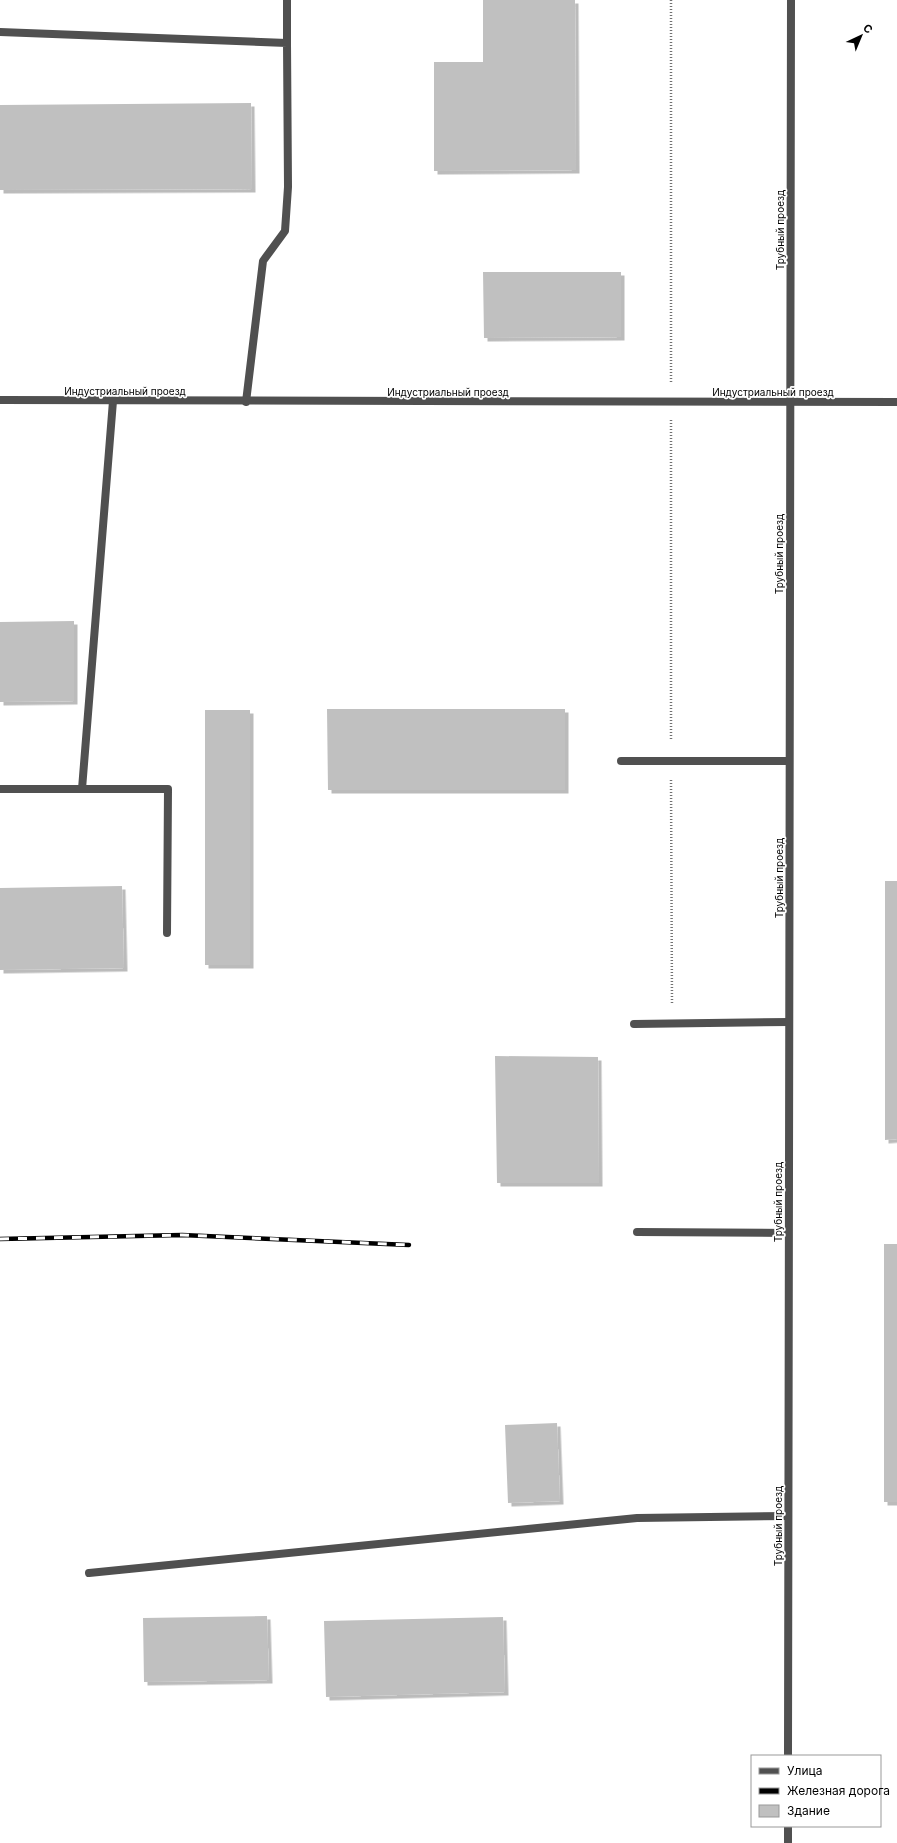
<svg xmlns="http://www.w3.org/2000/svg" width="897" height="1843" font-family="Inter,sans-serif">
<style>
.building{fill:#c0c0c0;filter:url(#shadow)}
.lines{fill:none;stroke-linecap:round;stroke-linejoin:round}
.path{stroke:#727272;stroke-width:2.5;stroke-dasharray:1 2;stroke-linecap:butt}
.service{stroke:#505050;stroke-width:8}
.minor{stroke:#505050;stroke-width:8}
.tertiary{stroke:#505050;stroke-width:8}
.rail-casing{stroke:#000;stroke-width:4.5}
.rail{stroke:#fff;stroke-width:3;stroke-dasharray:9;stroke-linecap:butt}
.labels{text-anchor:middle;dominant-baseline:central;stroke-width:3.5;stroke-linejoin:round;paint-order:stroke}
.street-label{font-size:10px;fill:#000;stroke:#fff}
</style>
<defs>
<filter id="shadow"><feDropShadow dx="3.5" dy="3.5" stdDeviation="0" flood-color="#0004"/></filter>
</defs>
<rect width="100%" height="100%" fill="#fff"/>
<path class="building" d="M 483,0 L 575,0 L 576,170 L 434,171 L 434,62 L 483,62 Z
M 251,103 L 252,189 L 0,190 L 0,105 Z
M 483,272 L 621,272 L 621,337 L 484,338 Z
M 74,621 L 74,701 L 0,702 L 0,622 Z
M 327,709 L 565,709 L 565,790 L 328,790 Z
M 205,710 L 250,710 L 250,965 L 205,965 Z
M 885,881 L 897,881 L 897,1139 L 885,1140 Z
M 122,886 L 124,968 L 0,970 L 0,888 Z
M 495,1056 L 598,1057 L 599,1183 L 497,1183 Z
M 884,1244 L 897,1244 L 897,1502 L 884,1502 Z
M 557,1423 L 560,1501 L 508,1503 L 505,1425 Z
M 267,1616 L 269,1680 L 144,1682 L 143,1618 Z
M 503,1617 L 505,1692 L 326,1697 L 324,1621 Z"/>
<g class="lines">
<path class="path" d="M 671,0 L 671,383
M 671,420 L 671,741
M 671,780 L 672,1005"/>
<path class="service" d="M 0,32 L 287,43 L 288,187 L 285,231 L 263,261 L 246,402
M 287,43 L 287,0
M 113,401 L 82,789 L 168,789 L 167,933
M 621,761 L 789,761
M 0,789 L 82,789
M 634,1024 L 789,1022
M 637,1232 L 788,1233
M 89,1573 L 637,1518 L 788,1516"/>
<path class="minor" d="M 0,400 L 897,402"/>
<path class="tertiary" d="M 788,1756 L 791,0
M 788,1843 L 788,1826"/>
<defs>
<path id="rail" d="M 0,1239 L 182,1235 L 409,1245"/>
</defs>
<use href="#rail" class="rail-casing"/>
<use href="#rail" class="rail"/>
</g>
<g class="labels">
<g class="street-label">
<text transform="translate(780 230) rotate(-90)">Трубный проезд</text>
<text x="125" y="391">Индустриальный проезд</text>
<text x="448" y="392">Индустриальный проезд</text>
<text x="773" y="392">Индустриальный проезд</text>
<text transform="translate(779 554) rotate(-90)">Трубный проезд</text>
<text transform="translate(779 878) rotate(-90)">Трубный проезд</text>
<text transform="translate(778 1202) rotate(-90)">Трубный проезд</text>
<text transform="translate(778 1526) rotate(-90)">Трубный проезд</text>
</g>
</g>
<rect x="751" y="1755" width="130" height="72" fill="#ffffff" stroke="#999999"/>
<rect x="759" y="1768" width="20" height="6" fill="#505050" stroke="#999999"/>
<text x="787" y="1775" font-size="12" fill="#000000">Улица</text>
<rect x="759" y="1788" width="20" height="6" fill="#000000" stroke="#999999"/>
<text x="787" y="1795" font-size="12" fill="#000000">Железная дорога</text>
<rect x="759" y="1805" width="20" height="12" fill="#c0c0c0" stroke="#999999"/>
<text x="787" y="1815" font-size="12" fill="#000000">Здание</text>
<g transform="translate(861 36) rotate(44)" stroke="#ffffff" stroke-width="3" paint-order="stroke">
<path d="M0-3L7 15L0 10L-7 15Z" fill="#000000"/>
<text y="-6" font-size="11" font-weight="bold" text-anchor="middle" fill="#000000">С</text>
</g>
</svg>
